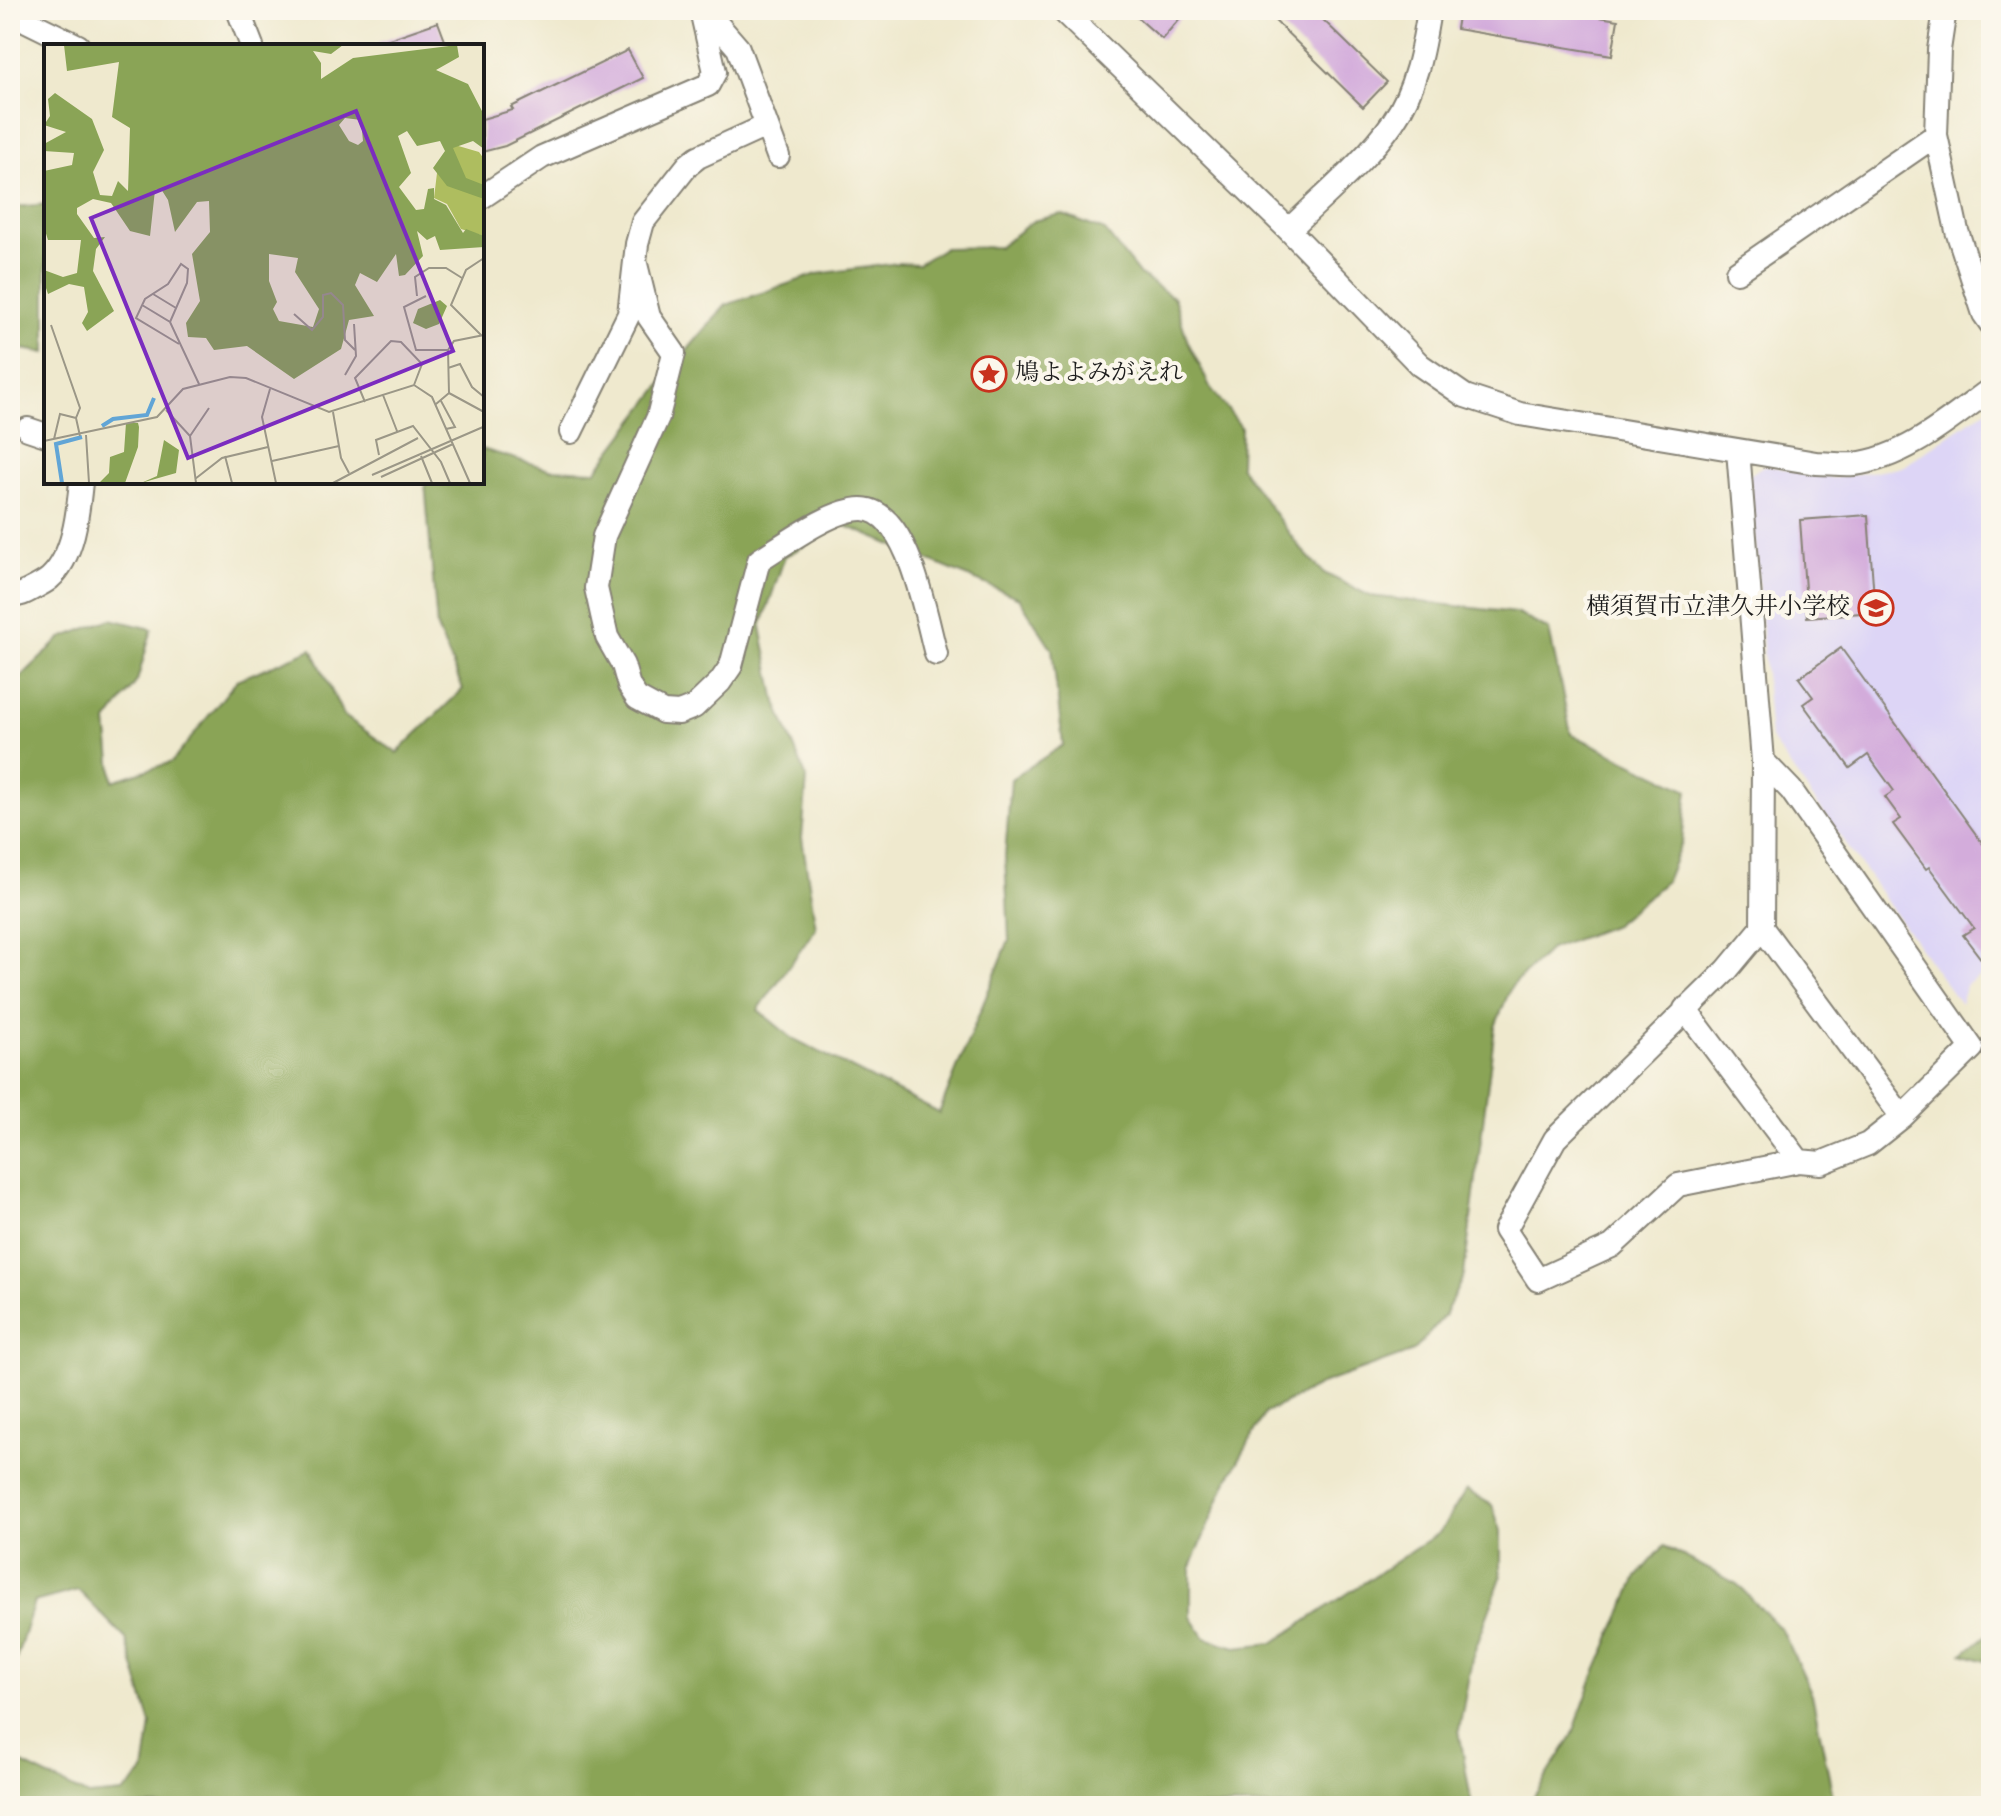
<svg xmlns="http://www.w3.org/2000/svg" width="2001" height="1816" font-family="Vollkorn,'Noto Serif JP',serif">
<style>
.built{fill:#ddd5f6}
.forest{fill:#8aa456;stroke:#536039;stroke-width:2;fill-rule:evenodd}
.building{fill:#d3acdb}
.lines{fill:none;stroke-linecap:round;stroke-linejoin:round}
.minor-casing{stroke:#868275;stroke-width:26}
.minor{stroke:#fff;stroke-width:22}
.labels{text-anchor:middle;dominant-baseline:central;stroke-width:8;stroke-linejoin:round;paint-order:stroke}
.poi-label{font-size:24px;fill:#1c1c1c;stroke:#fbf7ec;text-anchor:start}
.inset-river{fill:none;stroke:#61a5d6;stroke-width:4}
.inset-road{fill:none;stroke:#9b9787;stroke-width:2}
.view{fill:#7b2cbf;fill-opacity:0.15;stroke:#7b2cbf;stroke-width:4}
.inset-edge{fill:none;stroke:#1c1c1c;stroke-width:4}
</style>
<rect width="100%" height="100%" fill="#fbf7ec"/>
<filter id="ink" filterUnits="userSpaceOnUse"><feTurbulence type="fractalNoise" baseFrequency=".0125" numOctaves="2"/><feDisplacementMap in="SourceGraphic" scale="16" xChannelSelector="R" yChannelSelector="G"/><feConvolveMatrix kernelMatrix="1 2 1 2 8 2 1 2 1" color-interpolation-filters="sRGB"/></filter>
<filter id="wash" filterUnits="userSpaceOnUse"><feTurbulence type="fractalNoise" baseFrequency=".006" numOctaves="4" result="noise"/><feDisplacementMap in="SourceGraphic" scale="32" xChannelSelector="R" yChannelSelector="G"/><feGaussianBlur stdDeviation="1.8" result="paint"/><feColorMatrix in="noise" values="0 0 0 0 0 0 0 0 0 0 0 0 0 0 0 0 0 1.4 0 .05"/><feComposite in="paint" operator="in"/></filter>
<g filter="url(#wash)">
<rect width="100%" height="100%" fill="#efe9ce"/>
<path class="built" d="M 1991,407 L 1991,969 L 1966,985 L 1960,1004 L 1770,738 L 1750,475 L 1764,465 L 1833,478 L 1902,467 Z"/>
<path class="forest" d="M 46,204 L 46,353 L 10,347 L 10,234 L 16,207 Z
M 1061,214 L 1105,231 L 1140,275 L 1174,298 L 1188,342 L 1210,387 L 1241,427 L 1240,466 L 1300,548 L 1324,573 L 1370,596 L 1516,613 L 1549,630 L 1571,734 L 1688,790 L 1682,842 L 1666,881 L 1614,925 L 1550,949 L 1511,987 L 1495,1027 L 1464,1275 L 1444,1316 L 1414,1351 L 1324,1383 L 1265,1413 L 1225,1485 L 1191,1567 L 1191,1617 L 1205,1638 L 1236,1647 L 1273,1643 L 1440,1532 L 1466,1490 L 1492,1505 L 1501,1531 L 1501,1577 L 1472,1659 L 1459,1730 L 1472,1806 L 10,1806 L 10,1758 L 88,1796 L 123,1793 L 144,1772 L 151,1724 L 126,1639 L 78,1590 L 34,1602 L 10,1679 L 10,681 L 19,679 L 61,638 L 111,619 L 152,629 L 137,681 L 107,722 L 113,781 L 172,762 L 237,680 L 312,649 L 343,715 L 397,753 L 463,689 L 437,628 L 425,482 L 482,482 L 482,449 L 550,469 L 596,471 L 690,347 L 726,305 L 817,274 L 898,263 L 918,264 L 944,248 L 999,247 L 1033,221 ZM 844,525 L 1019,598 L 1052,649 L 1063,745 L 1011,779 L 1005,856 L 1009,940 L 939,1113 L 792,1038 L 758,1010 L 816,928 L 802,838 L 807,779 L 776,702 L 761,627 L 785,556 Z
M 1664,1546 L 1737,1584 L 1782,1630 L 1812,1694 L 1835,1806 L 1528,1806 L 1572,1736 L 1592,1680 L 1637,1577 Z
M 1991,1631 L 1991,1663 L 1963,1654 Z"/>
<g id="blocks">
<path class="building" d="M 1129,10 L 1187,10 L 1162,39 Z
M 1264,10 L 1313,10 L 1387,82 L 1363,107 Z
M 1459,10 L 1556,10 L 1618,20 L 1612,55 L 1456,29 Z
M 438,22 L 447,46 L 378,46 L 377,43 Z
M 628,50 L 643,78 L 505,146 L 482,152 L 482,119 L 513,110 L 511,107 Z
M 1868,515 L 1875,612 L 1807,617 L 1800,520 Z
M 1841,648 L 1991,855 L 1991,953 L 1982,960 L 1963,935 L 1974,928 L 1929,867 L 1926,869 L 1893,824 L 1901,819 L 1885,797 L 1894,791 L 1868,755 L 1850,768 L 1803,704 L 1813,697 L 1799,678 Z"/>
</g>
</g>
<g filter="url(#ink)">
<use href="#blocks" fill-opacity="0" stroke="#868275" stroke-width="2"/>
<g class="lines">
<defs>
<path id="minor" d="M 238,10 L 252,46
M 705,10 L 738,48 L 778,156
M 1062,10 L 1289,230 L 1420,365 L 1465,396 L 1520,414 L 1816,463 C 1828,463 1842,465 1854,464 C 1906,458 1950,419 1991,389
M 1945,10 L 1939,50 L 1936,135 L 1957,231 L 1984,314 L 1991,324
M 27,21 L 78,46
M 482,197 L 542,157 L 708,85 L 715,72 L 701,10
M 1289,230 C 1323,196 1365,162 1393,122 C 1416,89 1423,48 1429,10
M 636,264 L 649,317 L 674,353 L 658,417 L 604,536 L 596,588 L 607,637 L 623,665 L 629,686 L 637,698 L 663,712 L 679,713 L 694,707 L 720,682 L 731,666 L 759,560 C 785,544 832,509 862,509 C 909,510 926,619 936,654
M 1737,272 L 1936,135
M 28,429 L 46,435
M 571,432 L 629,314 L 637,244 L 643,222 L 688,165 L 698,157 L 766,126
M 1738,450 L 1763,761 L 1762,928 L 1902,1117
M 10,595 C 20,596 25,593 34,588 C 39,585 46,582 50,578 C 74,556 78,512 81,482
M 1762,928 L 1727,970 L 1555,1139 L 1505,1230 L 1538,1280 L 1612,1246 L 1678,1185 L 1799,1161 L 1821,1163 L 1868,1144 L 1902,1117 L 1972,1048 L 1791,790 L 1763,761
M 1685,1009 L 1799,1161"/>
</defs>
<use href="#minor" class="minor-casing"/>
<use href="#minor" class="minor"/>
</g>
</g>
<defs>
<symbol id="sight-ring" viewBox="-11 -11 22 22"><circle r="9.5" fill="#fbf7ec" stroke="#c8321e" stroke-width="1.5"/><path d="M0-6L1.8-2.2L6-1.7L2.9 1.2L3.7 5.4L0 3.3L-3.7 5.4L-2.9 1.2L-6-1.7L-1.8-2.2Z" fill="#c8321e"/></symbol>
<symbol id="school-ring" viewBox="-11 -11 22 22"><circle r="9.5" fill="#fbf7ec" stroke="#c8321e" stroke-width="1.5"/><path d="M0-5L7-2L0 1L-7-2ZM-4 1L0 2.5L4 1V4Q0 6-4 4Z" fill="#c8321e"/></symbol>
</defs>
<g fill-rule="evenodd">
<use href="#sight-ring" x="969" y="354" width="40" height="40"/>
<use href="#school-ring" x="1856" y="588" width="40" height="40"/>
</g>
<g class="labels">
<g class="poi-label">
<text x="1015" y="374">鳩よよみがえれ</text>
<text x="1850" y="608" text-anchor="end">横須賀市立津久井小学校</text>
</g>
</g>
<g transform="translate(44 44)">
<rect width="440" height="440" fill="#efe9ce"/>
<path d="M 411,101 L 435,108 L 440,115 L 440,192 L 417,185 L 403,160 L 390,154 L 393,129 L 402,105 Z" fill="#aebd5f"/>
<path d="M 20,1 L 299,1 L 287,10 L 269,7 L 277,19 L 277,35 L 309,14 L 413,1 L 415,13 L 392,26 L 424,40 L 440,71 L 440,105 L 429,97 L 409,104 L 422,134 L 440,141 L 440,155 L 403,142 L 389,124 L 401,107 L 396,97 L 373,102 L 363,87 L 354,92 L 367,129 L 355,143 L 372,166 L 380,165 L 384,145 L 390,144 L 390,155 L 402,161 L 419,189 L 422,185 L 440,192 L 440,203 L 396,206 L 391,192 L 383,196 L 373,187 L 379,212 L 361,231 L 355,232 L 352,210 L 333,238 L 316,229 L 311,241 L 330,272 L 305,276 L 297,305 L 250,335 L 203,302 L 170,306 L 162,294 L 144,293 L 142,279 L 156,257 L 148,210 L 166,188 L 165,157 L 153,158 L 131,188 L 124,156 L 117,145 L 111,146 L 106,192 L 86,187 L 67,159 L 49,155 L 33,164 L 33,170 L 50,194 L 61,193 L 52,205 L 49,227 L 70,267 L 43,287 L 38,279 L 44,268 L 40,243 L 25,240 L 4,250 L 0,238 L 0,226 L 19,233 L 33,229 L 37,196 L 4,196 L 0,183 L 0,127 L 28,121 L 30,109 L 0,107 L 0,100 L 22,88 L 0,81 L 6,72 L 4,55 L 11,49 L 48,75 L 60,106 L 49,128 L 56,151 L 68,152 L 74,137 L 84,147 L 86,84 L 68,73 L 75,18 L 23,27 ZM 317,76 L 319,97 L 314,101 L 305,97 L 295,81 L 301,74 ZM 225,210 L 254,214 L 251,228 L 275,265 L 269,283 L 235,277 L 229,265 L 233,258 L 225,237 ZM 396,256 L 403,262 L 395,280 L 382,285 L 369,279 L 374,265 ZM 82,379 L 94,379 L 95,383 L 94,403 L 81,439 L 55,439 L 65,429 L 66,413 L 80,408 ZM 120,396 L 135,406 L 132,429 L 97,439 L 113,432 Z" fill="#8aa456" fill-rule="evenodd"/>
<path class="inset-river" d="M 58,382 L 69,375 L 103,371 L 110,354M 18,439 L 12,400 L 38,393"/>
<path class="inset-road" d="M 109,250 L 132,264M 373,252 L 371,233 L 385,224 L 402,224 L 418,234M 382,252 L 360,263 L 372,306 L 404,306M 98,261 L 126,278 L 155,340M 250,270 L 268,286 L 279,273 L 279,251 L 287,249 L 299,261 L 301,296 L 311,306M 126,278 L 143,239 L 144,225 L 137,220 L 124,240 L 101,255 L 92,274 L 135,300M 7,281 L 36,364 L 32,374 L 36,392M 437,291 L 407,261 L 422,226 L 440,214M 404,324 L 416,320 L 428,343 L 440,353M 301,331 L 312,312 L 310,280M 226,345 L 218,373 L 232,439M 405,349 L 440,368M 339,351 L 353,387M 397,357 L 411,383 L 402,385M 321,358 L 311,334 L 347,297 L 357,298 L 378,320 L 370,341M 392,360 L 405,349 L 404,306 L 410,297 L 440,291M 122,366 L 146,392 L 152,439M 289,368 L 297,414 L 305,429M 42,391 L 45,439M 146,392 L 165,364M 10,395 L 16,370 L 32,374M 0,397 L 113,373 L 139,345 L 186,333 L 202,334 L 285,368 L 370,341 L 388,353 L 426,439M 335,411 L 332,396 L 369,382 L 397,418 L 406,439M 181,412 L 188,439M 377,412 L 388,439M 228,417 L 295,402M 328,431 L 439,383M 337,433 L 409,400M 151,435 L 178,414 L 224,403M 289,439 L 374,394"/>
<path class="view" d="M 312,67 L 409,307 L 144,414 L 47,174 Z"/>
<rect width="440" height="440" class="inset-edge"/>
</g>
<rect width="2001" height="1816" fill="none" stroke="#fbf7ec" stroke-width="40"/>
</svg>
